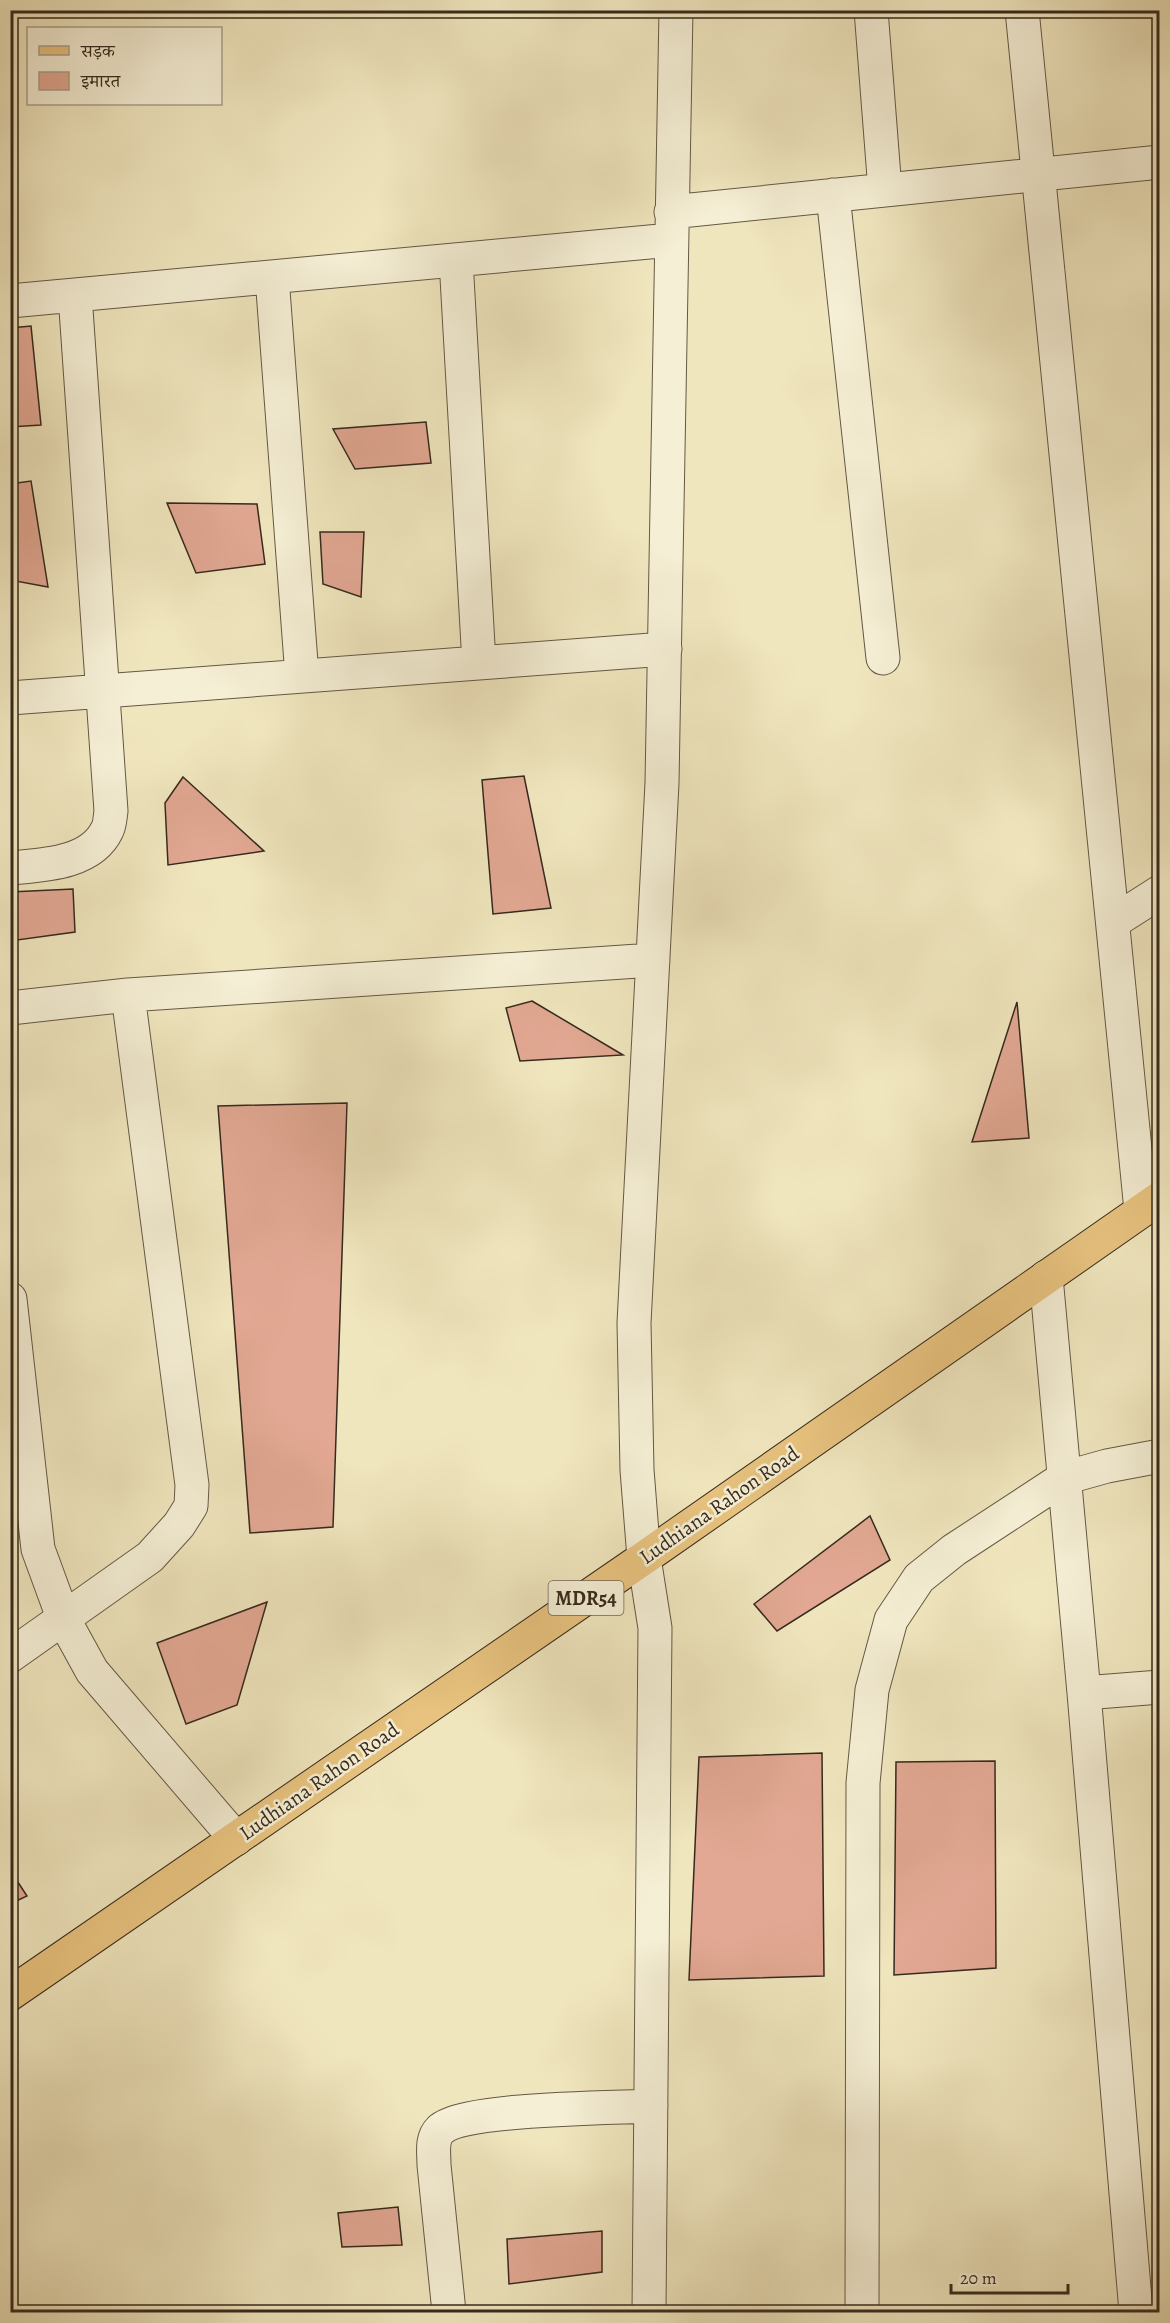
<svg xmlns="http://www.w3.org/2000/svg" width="1170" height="2323" font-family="Alegreya,'Noto Serif Devanagari',serif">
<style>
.building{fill:#e2a893;stroke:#36291d;stroke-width:1.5}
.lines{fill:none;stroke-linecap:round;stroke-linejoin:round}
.minor-casing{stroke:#645845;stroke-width:35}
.major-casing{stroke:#36291d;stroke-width:35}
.minor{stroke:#f5efd5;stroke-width:33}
.major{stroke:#e8c37f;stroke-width:33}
.labels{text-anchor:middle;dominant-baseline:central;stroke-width:5;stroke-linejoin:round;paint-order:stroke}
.shield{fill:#f5efd5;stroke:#6f6454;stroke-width:1.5}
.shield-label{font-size:20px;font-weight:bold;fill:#36291d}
.street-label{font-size:21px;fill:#36291d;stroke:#f5efd5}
</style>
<rect width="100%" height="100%" fill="#f0e6be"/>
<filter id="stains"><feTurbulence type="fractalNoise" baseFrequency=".00333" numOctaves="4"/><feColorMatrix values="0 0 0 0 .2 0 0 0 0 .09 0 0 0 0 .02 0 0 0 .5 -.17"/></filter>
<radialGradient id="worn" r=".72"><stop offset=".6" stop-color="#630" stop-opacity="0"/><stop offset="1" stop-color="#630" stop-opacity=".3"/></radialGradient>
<path class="building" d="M 31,326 L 41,425 L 10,427 L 10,328 Z
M 426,422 L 431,463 L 355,469 L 333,429 Z
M 31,481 L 48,587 L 10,580 L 10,484 Z
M 167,503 L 257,504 L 265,564 L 196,573 Z
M 320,532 L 364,532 L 361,597 L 323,584 Z
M 524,776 L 551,908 L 493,914 L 482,780 Z
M 183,777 L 264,851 L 168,865 L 165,803 Z
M 73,889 L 75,932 L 10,941 L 10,892 Z
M 532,1001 L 623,1055 L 520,1061 L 506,1008 Z
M 1017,1002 L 1029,1138 L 972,1142 Z
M 347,1103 L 333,1527 L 250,1533 L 218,1106 Z
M 870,1516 L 890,1560 L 777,1631 L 754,1604 Z
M 267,1602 L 237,1705 L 186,1724 L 157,1643 Z
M 822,1753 L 824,1976 L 689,1980 L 699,1757 Z
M 995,1761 L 996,1968 L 894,1975 L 896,1762 Z
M 10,1870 L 27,1896 L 10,1904 Z
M 398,2207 L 402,2245 L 342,2247 L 338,2213 Z
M 602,2231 L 602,2272 L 509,2284 L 507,2239 Z"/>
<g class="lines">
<defs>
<path id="minor" d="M 871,10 L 885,190
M 1022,10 L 1141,1210
M 833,195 L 883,658
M 671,212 L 1160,162
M 456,260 L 479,663
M 272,277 L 302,676
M 10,301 L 671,240
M 10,698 L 665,649
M 10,868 C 42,865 91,864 107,830 C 110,825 110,817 111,811 L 75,295
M 1113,922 L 1160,892
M 10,1008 L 128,995 L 653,960
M 1046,1277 L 1084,1693 L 1136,2312
M 10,1299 L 38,1549 L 64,1620 L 92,1671 L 236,1839
M 10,1656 L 150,1557 L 179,1525 L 191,1506 L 192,1485 L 128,995
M 1084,1693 L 1160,1687
M 449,2312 L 434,2165 C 434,2153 431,2139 440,2130 C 463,2108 613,2108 651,2106
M 649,2312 L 655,1628 L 644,1558 L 637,1470 L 634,1323 L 662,783 L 676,10
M 862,2312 L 863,1783 L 872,1690 L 891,1620 L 919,1578 L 954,1550 L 1064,1478 L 1107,1466 L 1160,1456"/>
<path id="major" d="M 10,1994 L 644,1558 L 1160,1198"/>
</defs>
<use href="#minor" class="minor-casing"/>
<use href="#major" class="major-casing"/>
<use href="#minor" class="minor"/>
<use href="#major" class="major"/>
</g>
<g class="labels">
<rect class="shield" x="548.5" y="1581" width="75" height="34" rx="4.5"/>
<g class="shield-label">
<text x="586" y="1598">MDR54</text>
</g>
<g class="street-label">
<text transform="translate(719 1505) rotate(-35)">Ludhiana Rahon Road</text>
<text transform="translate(319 1781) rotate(-35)">Ludhiana Rahon Road</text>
</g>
</g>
<rect width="1170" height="2323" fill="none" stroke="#f0e6be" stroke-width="36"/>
<rect x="12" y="12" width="1146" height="2299" fill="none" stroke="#36291d" stroke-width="3"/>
<rect x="18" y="18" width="1134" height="2287" fill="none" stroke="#36291d" stroke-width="1.5"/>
<rect x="27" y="27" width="195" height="78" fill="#f5efd5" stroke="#a9a08b" stroke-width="1.5"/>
<rect x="39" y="46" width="30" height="9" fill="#e8c37f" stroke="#a9a08b" stroke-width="1.5"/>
<text x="81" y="57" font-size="18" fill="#36291d">सड़क</text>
<rect x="39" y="72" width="30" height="18" fill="#e2a893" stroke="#a9a08b" stroke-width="1.5"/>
<text x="81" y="87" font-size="18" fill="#36291d">इमारत</text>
<path d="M951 2284v9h117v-9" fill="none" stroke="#36291d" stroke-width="3"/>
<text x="960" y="2284" font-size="18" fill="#36291d" stroke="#f5efd5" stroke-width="4.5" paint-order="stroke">20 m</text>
<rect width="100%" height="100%" filter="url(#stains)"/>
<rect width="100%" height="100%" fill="url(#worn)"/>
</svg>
